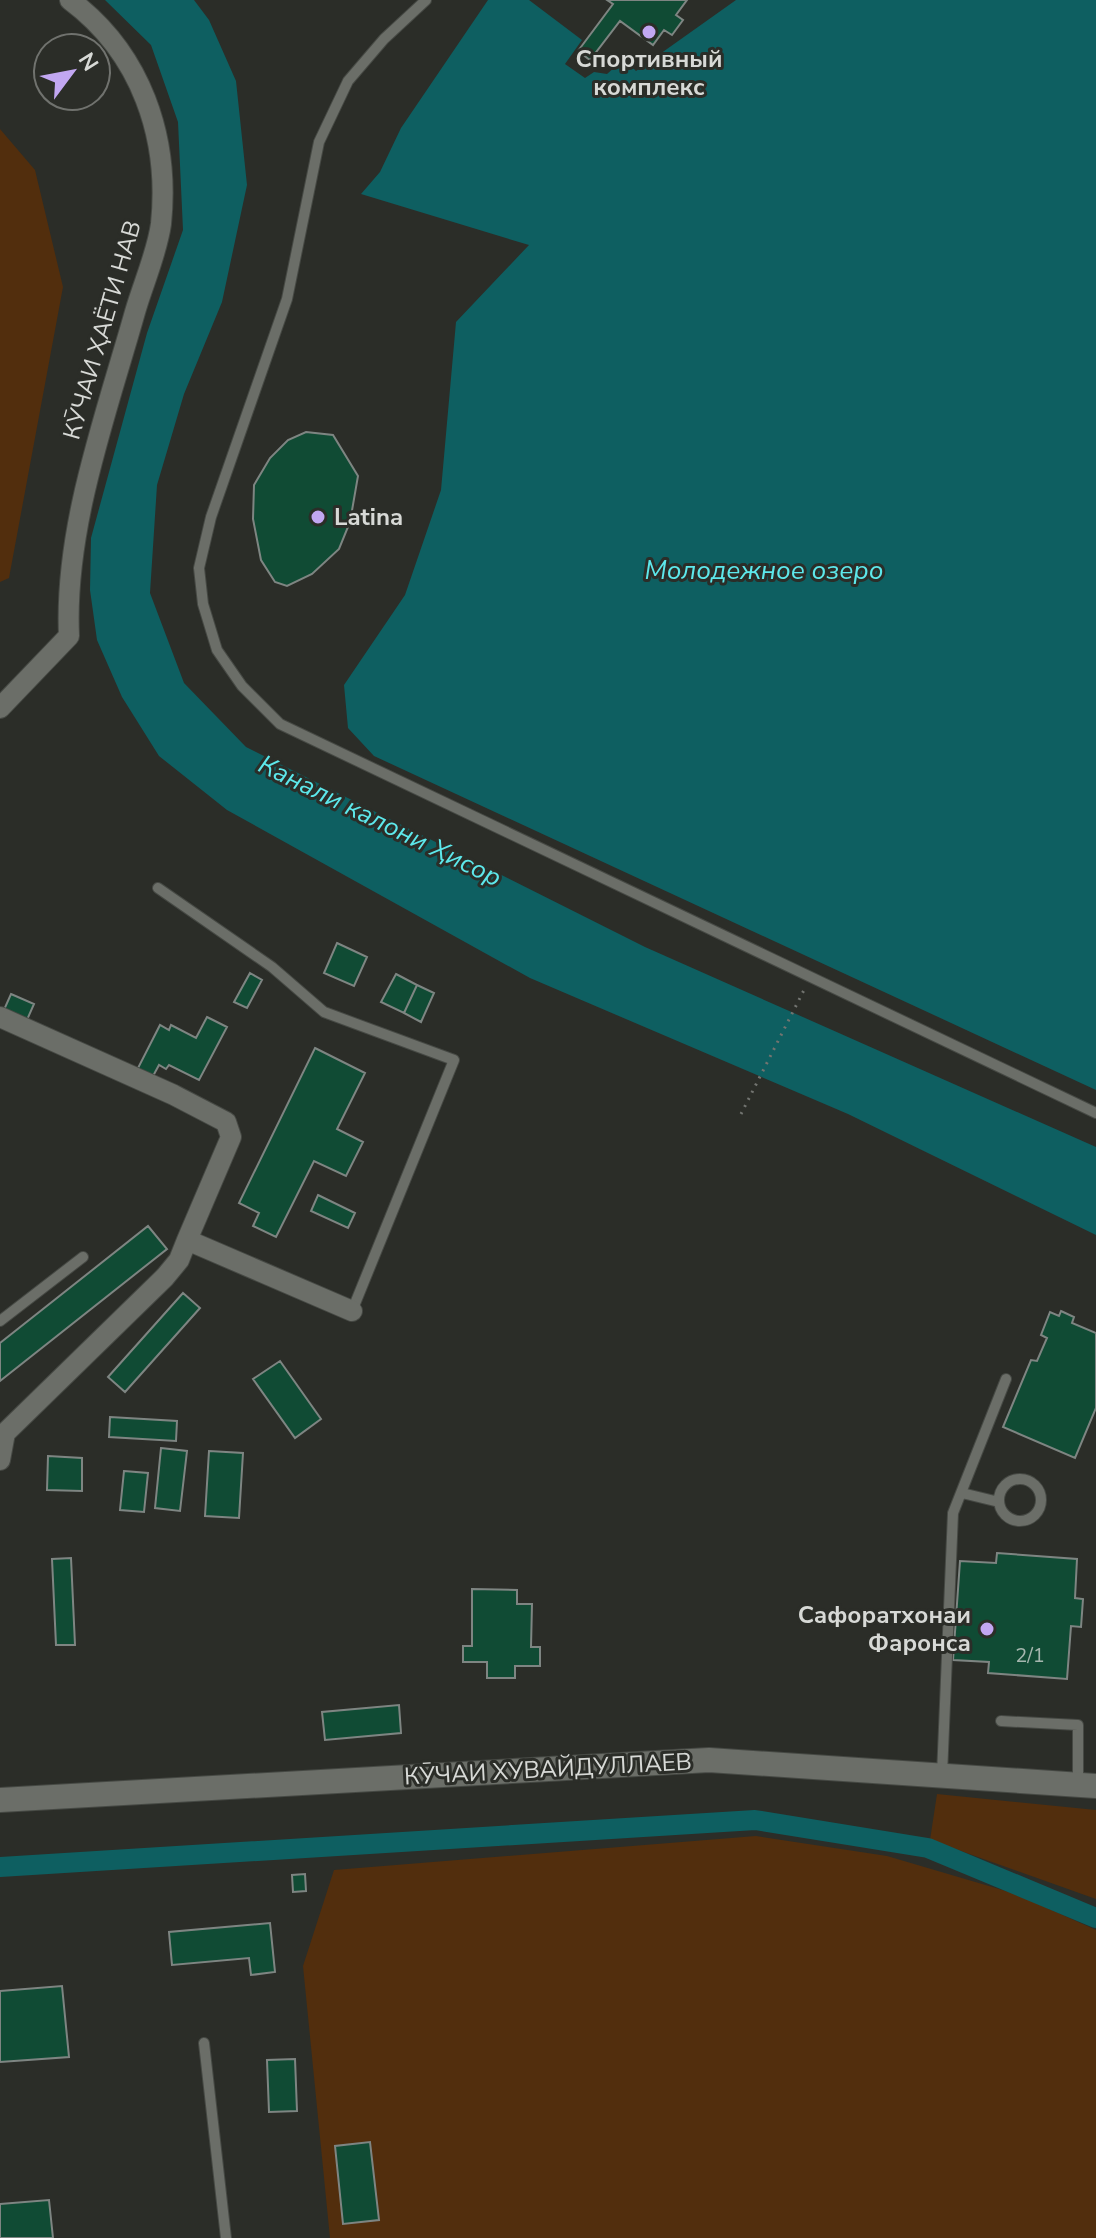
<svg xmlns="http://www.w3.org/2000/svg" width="1096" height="2238" font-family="'Nunito Sans',sans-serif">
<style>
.green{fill:#522e0d}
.water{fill:#0e5f61}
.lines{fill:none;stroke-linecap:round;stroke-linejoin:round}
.canal{stroke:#0e5f61;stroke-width:20}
.building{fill:#104b34;stroke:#7e8582;stroke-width:2}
.service-casing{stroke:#464944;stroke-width:12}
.minor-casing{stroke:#464944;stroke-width:22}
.tertiary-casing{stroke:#464944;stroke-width:26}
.path{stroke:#727470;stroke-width:3;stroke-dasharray:2 6;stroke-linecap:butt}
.service{stroke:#6b6e68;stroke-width:10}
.minor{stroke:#6b6e68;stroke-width:20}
.tertiary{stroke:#6b6e68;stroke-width:24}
.poi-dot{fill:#c2a7f2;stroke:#2b2d28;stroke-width:3}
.labels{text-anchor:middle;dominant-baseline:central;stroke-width:6;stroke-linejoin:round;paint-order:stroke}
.number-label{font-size:20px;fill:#a5b6ae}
.poi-label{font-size:24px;font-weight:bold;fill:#d7d9d6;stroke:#2b2d28}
.street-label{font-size:24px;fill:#d7d9d6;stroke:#2b2d28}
.water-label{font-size:26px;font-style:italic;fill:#5de8eb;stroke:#2b2d28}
</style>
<rect width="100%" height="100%" fill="#2b2d28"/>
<path class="green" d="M 0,129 L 35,170 L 63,287 L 9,578 L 0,582 Z
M 937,1794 L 1096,1810 L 1096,1899 L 930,1840 Z
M 756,1836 L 887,1856 L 1016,1894 L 1096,1930 L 1096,2238 L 330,2238 L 303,1966 L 334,1870 Z"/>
<path class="water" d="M 105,0 L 194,0 L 209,20 L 236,81 L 247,185 L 222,302 L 184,394 L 157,485 L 150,593 L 184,683 L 246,747 L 645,947 L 1096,1147 L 1096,1235 L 848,1114 L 530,978 L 227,810 L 159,756 L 122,697 L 97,640 L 90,590 L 91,538 L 147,333 L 183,230 L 178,122 L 151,45 Z
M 488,0 L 529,0 L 582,40 L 565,64 L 585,78 L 594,72 L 607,74 L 624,59 L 636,71 L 736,0 L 1096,0 L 1096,1090 L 374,756 L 348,728 L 344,685 L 405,595 L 441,490 L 456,322 L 529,245 L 361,194 L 380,172 L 401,128 Z"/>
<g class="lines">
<path class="canal" d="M 0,1867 L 755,1820 L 928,1848 L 1096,1918"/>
</g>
<path class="building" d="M 607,0 L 687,0 L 676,15 L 683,20 L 672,35 L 664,30 L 653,45 L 620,21 L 590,60 L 578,51 L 613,4 Z
M 306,432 L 333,435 L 358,476 L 350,522 L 339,549 L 312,574 L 287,586 L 275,582 L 261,560 L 253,519 L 254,485 L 270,458 L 288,440 Z
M 337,943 L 367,957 L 354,986 L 324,973 Z
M 250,973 L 262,980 L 247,1008 L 234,1002 Z
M 396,974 L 417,985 L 404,1013 L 381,1002 Z
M 417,985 L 434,993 L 421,1022 L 404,1013 Z
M 11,994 L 34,1004 L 26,1022 L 3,1012 Z
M 207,1017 L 227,1027 L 199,1080 L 169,1065 L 166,1069 L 159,1065 L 152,1078 L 137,1070 L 160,1025 L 169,1030 L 171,1025 L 196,1038 Z
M 315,1048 L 365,1073 L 337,1129 L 363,1142 L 346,1176 L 314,1161 L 276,1237 L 253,1226 L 259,1213 L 239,1203 Z
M 318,1195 L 355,1213 L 348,1228 L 311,1211 Z
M 148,1226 L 167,1249 L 0,1381 L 0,1343 Z
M 183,1293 L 200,1308 L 125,1392 L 108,1377 Z
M 1061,1311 L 1074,1317 L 1072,1323 L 1096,1333 L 1096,1408 L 1075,1458 L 1003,1427 L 1031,1360 L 1037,1361 L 1047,1338 L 1041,1335 L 1050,1312 L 1059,1316 Z
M 280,1361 L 321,1419 L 295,1438 L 253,1379 Z
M 110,1417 L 177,1421 L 176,1441 L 109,1437 Z
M 161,1448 L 187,1451 L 180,1511 L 155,1508 Z
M 209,1451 L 243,1453 L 239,1518 L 205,1516 Z
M 48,1456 L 82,1458 L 82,1491 L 47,1490 Z
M 124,1471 L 148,1473 L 144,1512 L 120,1510 Z
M 997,1553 L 1077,1559 L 1075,1598 L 1083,1599 L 1081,1627 L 1071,1626 L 1067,1679 L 988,1673 L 989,1662 L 953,1660 L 960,1561 L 996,1563 Z
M 71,1558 L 75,1645 L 56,1645 L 52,1559 Z
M 472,1589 L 517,1590 L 517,1604 L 532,1604 L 531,1647 L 540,1647 L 540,1666 L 515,1666 L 515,1678 L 487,1678 L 487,1662 L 463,1662 L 463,1646 L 472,1646 Z
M 399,1705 L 401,1733 L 325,1740 L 322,1712 Z
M 305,1874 L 306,1891 L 293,1892 L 292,1875 Z
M 270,1923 L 275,1972 L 251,1975 L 249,1958 L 172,1965 L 169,1932 Z
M 62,1986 L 69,2057 L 0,2062 L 0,1991 Z
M 295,2059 L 297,2111 L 269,2112 L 267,2060 Z
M 370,2142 L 379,2220 L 343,2224 L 335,2146 Z
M 49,2200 L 53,2238 L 0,2238 L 0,2204 Z"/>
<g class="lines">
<defs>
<path id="service" d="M 426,0 L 384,39 L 348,81 L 319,142 L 287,299 L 211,517 L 199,568 L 203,604 L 217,650 L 242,686 L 280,724 L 1096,1113
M 158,888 L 272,967 L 324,1012 L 454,1060 L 352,1311
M 0,1321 L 83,1257
M999 1500a21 21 0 1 1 42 0a21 21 0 1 1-42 0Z
M 962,1493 L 999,1502
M 1001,1721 L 1078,1725 L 1078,1785
M 942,1775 L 953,1513 L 1006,1379
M 204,2043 L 226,2238"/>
<path id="minor" d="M 0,708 L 69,636 C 64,528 106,415 135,312 C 143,284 157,253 161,224 C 170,137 141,53 70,0
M 0,1017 L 174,1095 L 226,1122 L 231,1137 L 187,1240
M 0,1460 L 5,1433 L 165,1277 L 179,1260 L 187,1240 L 352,1311"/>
<path id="tertiary" d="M 0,1800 L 709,1760 L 1096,1786"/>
</defs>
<use href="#service" class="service-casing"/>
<use href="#minor" class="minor-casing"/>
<use href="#tertiary" class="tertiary-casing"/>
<path class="path" d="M 741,1114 L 805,988"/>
<use href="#service" class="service"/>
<use href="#minor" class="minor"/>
<use href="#tertiary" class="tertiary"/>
</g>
<g class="poi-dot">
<circle cx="649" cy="32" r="8"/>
<circle cx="318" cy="517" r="8"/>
<circle cx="987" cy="1629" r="8"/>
</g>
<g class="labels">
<g class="number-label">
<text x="1030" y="1655">2/1</text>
</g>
<g class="poi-label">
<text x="649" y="59">Спортивный<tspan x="649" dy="28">комплекс</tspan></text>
<text x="334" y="517" text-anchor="start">Latina</text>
<text x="971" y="1615" text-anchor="end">Сафоратхонаи<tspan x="971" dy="28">Фаронса</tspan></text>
</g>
<g class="street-label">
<text transform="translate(102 330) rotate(-74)">КӮЧАИ ҲАЁТИ НАВ</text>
<text transform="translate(548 1769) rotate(-3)">КӮЧАИ ХУВАЙДУЛЛАЕВ</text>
</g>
<g class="water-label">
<text x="764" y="570">Молодежное озеро</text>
<text transform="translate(380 821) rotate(26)">Канали калони Ҳисор</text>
</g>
</g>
<g transform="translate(72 72) rotate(58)"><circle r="38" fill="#2b2d28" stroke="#70726e" stroke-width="2"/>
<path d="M0-6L14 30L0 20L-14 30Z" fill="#c2a7f2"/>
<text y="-12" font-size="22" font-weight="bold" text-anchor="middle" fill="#d7d9d6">N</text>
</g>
</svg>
